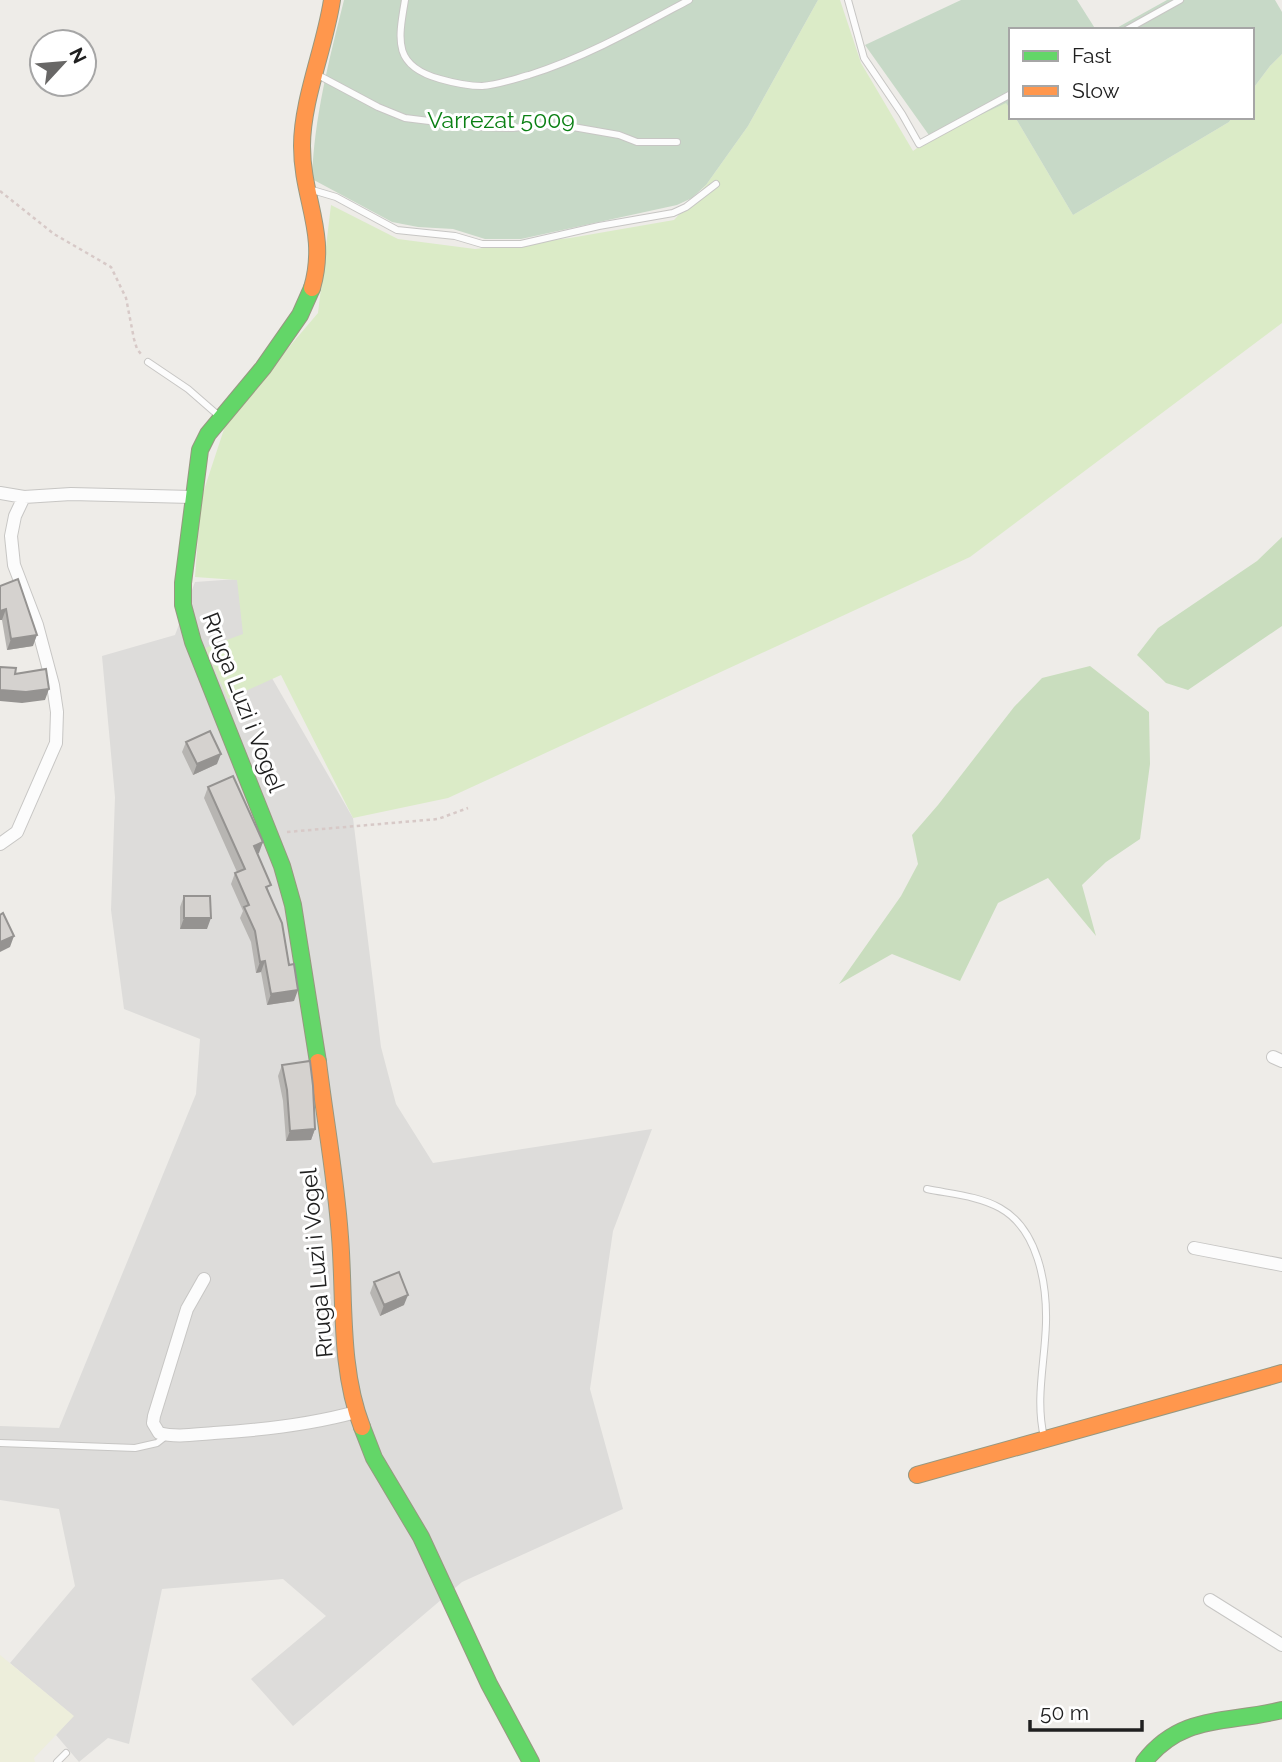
<svg xmlns="http://www.w3.org/2000/svg" width="1282" height="1762" font-family="Raleway,sans-serif">
<style>
.residential{fill:#dddcda}
.farmland{fill:#edeedb}
.grass{fill:#dbebc7}
.forest{fill:#c9ddbe}
.cemetery{fill:#c7d9c7}
.lines{fill:none;stroke-linecap:round;stroke-linejoin:round}
.lane-casing{stroke:#c7c6c4;stroke-width:8}
.street-casing{stroke:#c7c6c4;stroke-width:14}
.fast-casing{stroke:#979880;stroke-width:18}
.slow-casing{stroke:#979880;stroke-width:18}
.path{stroke:#d7c9c7;stroke-width:2.5;stroke-dasharray:3.5 3.5;stroke-linecap:butt}
.lane{stroke:#fcfcfc;stroke-width:6}
.street{stroke:#fcfcfc;stroke-width:12}
.fast{stroke:#63d668;stroke-width:16}
.slow{stroke:#ff974d;stroke-width:16}
.wall{fill:#b7b5b2}
.shaded-wall{fill:#959391}
.building{fill:#d5d2cf;stroke:#959391;stroke-width:2}
.labels{text-anchor:middle;dominant-baseline:central;stroke-width:6;stroke-linejoin:round;paint-order:stroke}
.park-label{font-size:23px;fill:#0b8014;stroke:#fff}
.street-label{font-size:23px;fill:#202020;stroke:#fff}
</style>
<rect width="100%" height="100%" fill="#eeece8"/>
<path class="residential" d="M 237,579 L 258,654 L 353,818 L 381,1047 L 396,1104 L 433,1163 L 652,1129 L 613,1231 L 590,1389 L 623,1509 L 462,1582 L 293,1726 L 251,1679 L 326,1616 L 283,1579 L 162,1589 L 129,1744 L 108,1738 L 79,1762 L 56,1735 L 73,1716 L 10,1663 L 75,1586 L 59,1509 L 0,1500 L 0,1426 L 59,1428 L 196,1094 L 200,1039 L 124,1009 L 111,910 L 115,797 L 102,656 L 175,635 L 195,582 Z"/>
<path class="farmland" d="M 0,1655 L 74,1716 L 34,1758 L 35,1762 L 0,1762 Z"/>
<path class="grass" d="M 818,0 L 840,0 L 861,63 L 913,151 L 931,138 L 1006,102 L 1011,110 L 1011,117 L 1015,117 L 1073,215 L 1229,122 L 1232,117 L 1252,117 L 1252,90 L 1270,66 L 1282,54 L 1282,323 L 970,557 L 448,798 L 353,818 L 281,675 L 228,699 L 205,648 L 243,634 L 237,580 L 195,577 L 201,499 L 227,420 L 318,313 L 331,205 L 398,239 L 475,249 L 570,238 L 674,220 L 706,185 L 748,126 Z"/>
<path class="forest" d="M 1282,537 L 1282,626 L 1188,690 L 1166,683 L 1137,655 L 1158,628 L 1257,561 Z
M 1090,666 L 1149,712 L 1150,764 L 1140,839 L 1106,862 L 1082,885 L 1096,936 L 1048,878 L 998,903 L 960,981 L 892,954 L 839,984 L 901,896 L 918,864 L 912,835 L 938,805 L 1014,707 L 1042,678 Z"/>
<path class="cemetery" d="M 344,0 L 818,0 L 748,126 L 706,185 L 692,198 L 677,205 L 521,239 L 485,239 L 453,229 L 418,227 L 392,222 L 312,179 C 314,118 329,60 344,0 Z
M 961,0 L 1077,0 L 1096,30 L 1011,30 L 1011,110 L 1006,103 L 931,138 L 865,45 Z
M 1167,0 L 1275,0 L 1282,12 L 1282,54 L 1270,66 L 1252,90 L 1252,30 L 1113,30 Z
M 1015,117 L 1232,117 L 1229,122 L 1073,215 Z"/>
<g class="lines">
<defs>
<path id="lane" d="M 405,0 C 398,41 393,66 440,79 C 454,83 468,86 482,86 C 498,85 514,79 529,75 C 586,57 637,28 689,0
M 848,0 L 864,58 L 902,114 L 919,144 L 1011,94
M 1126,30 L 1180,0
M 318,75 L 378,107 L 405,118 L 478,127 L 512,128 L 544,125 L 573,127 L 619,135 L 637,142 L 677,142
M 309,189 L 336,197 L 397,230 L 455,236 L 482,244 L 521,244 L 599,226 L 673,213 L 686,207 L 716,184
M 148,362 L 188,389 L 219,416
M 927,1189 C 951,1194 979,1196 1000,1208 C 1038,1229 1047,1284 1046,1323 C 1045,1362 1035,1399 1044,1437
M 0,1443 L 135,1448 L 157,1443 L 166,1436
M 57,1762 L 66,1753"/>
<path id="street" d="M 0,493 L 24,497 L 71,494 L 192,497
M 0,844 L 17,832 L 56,743 L 57,712 L 53,685 L 37,625 L 14,565 L 11,536 L 15,516 L 24,497
M 1273,1057 L 1282,1061
M 1194,1248 L 1282,1265
M 204,1279 L 187,1309 L 154,1416 L 153,1423 L 159,1433 C 177,1438 197,1434 214,1433 C 263,1430 309,1425 356,1412
M 1210,1600 L 1282,1645"/>
<path id="fast" d="M 312,288 L 300,315 L 263,368 L 208,434 L 200,450 L 183,583 L 183,605 L 193,642 L 282,866 L 293,905 L 318,1062
M 362,1427 L 374,1458 L 421,1537 L 489,1684 L 531,1762
M 1144,1762 C 1182,1713 1228,1724 1282,1710"/>
<path id="slow" d="M 312,288 C 328,233 302,199 302,146 C 302,100 325,47 332,0
M 318,1062 C 325,1120 336,1178 340,1237 C 345,1299 339,1368 362,1427
M 917,1475 L 1282,1373"/>
</defs>
<use href="#lane" class="lane-casing"/>
<use href="#street" class="street-casing"/>
<use href="#fast" class="fast-casing"/>
<use href="#slow" class="slow-casing"/>
<path class="path" d="M 0,191 L 54,234 L 111,267 L 126,298 L 134,339 L 137,349 L 141,354
M 287,832 L 438,819 L 468,808"/>
<use href="#lane" class="lane"/>
<use href="#street" class="street"/>
<use href="#fast" class="fast"/>
<use href="#slow" class="slow"/>
</g>
<path class="wall" d="M 0,586 L 33,646 L 7,650 L 2,620 L 0,620 Z
M 186,742 L 217,764 L 193,775 L 182,752 Z
M 208,787 L 259,853 L 257,854 L 269,892 L 294,1001 L 267,1005 L 261,972 L 256,973 L 251,942 L 240,918 L 243,911 L 231,884 L 235,873 L 237,872 L 204,798 Z
M 184,896 L 207,929 L 180,929 L 180,907 Z
M 282,1065 L 315,1129 L 311,1140 L 286,1141 L 283,1101 L 278,1076 Z
M 374,1282 L 404,1305 L 380,1316 L 370,1293 Z"/>
<path class="shaded-wall" d="M 6,609 L 2,620 L 0,620 L 0,611 Z
M 37,635 L 33,646 L 7,650 L 11,639 Z
M 49,689 L 45,700 L 22,703 L 0,701 L 0,690 Z
M 221,754 L 217,764 L 193,775 L 197,764 Z
M 263,842 L 259,853 L 250,857 L 254,846 Z
M 184,918 L 211,918 L 207,929 L 180,929 Z
M 14,936 L 10,947 L 0,952 L 0,942 Z
M 265,961 L 261,972 L 256,973 L 260,962 Z
M 298,990 L 294,1001 L 267,1005 L 271,994 Z
M 315,1129 L 311,1140 L 286,1141 L 290,1131 Z
M 408,1295 L 404,1305 L 380,1316 L 384,1305 Z"/>
<path class="building" d="M 18,579 L 37,635 L 11,639 L 6,609 L 0,611 L 0,586 Z
M 0,667 L 16,668 L 15,674 L 46,669 L 49,689 L 26,692 L 0,690 Z
M 210,731 L 221,754 L 197,764 L 186,742 Z
M 233,776 L 263,842 L 254,846 L 271,885 L 266,887 L 282,923 L 289,965 L 294,964 L 298,990 L 271,994 L 265,961 L 260,962 L 255,931 L 244,907 L 249,905 L 235,873 L 245,869 L 208,787 Z
M 184,896 L 210,896 L 211,918 L 184,918 Z
M 3,913 L 14,936 L 0,942 L 0,915 Z
M 310,1061 L 313,1086 L 315,1129 L 290,1131 L 287,1090 L 282,1065 Z
M 399,1272 L 408,1295 L 384,1305 L 374,1282 Z"/>
<g class="labels">
<g class="park-label">
<text x="501" y="119">Varrezat 5009</text>
</g>
<g class="street-label">
<text transform="translate(244 702) rotate(69)">Rruga Luzi i Vogel</text>
<text transform="translate(316 1263) rotate(-95)">Rruga Luzi i Vogel</text>
</g>
</g>
<rect x="1009" y="28" width="245" height="91" fill="#ffffff" stroke="#a6a6a6" stroke-width="2"/>
<rect x="1023" y="51" width="35" height="10" fill="#63d668" stroke="#a6a6a6" stroke-width="2"/>
<text x="1072" y="63" font-size="21" fill="#202020">Fast</text>
<rect x="1023" y="86" width="35" height="10" fill="#ff974d" stroke="#a6a6a6" stroke-width="2"/>
<text x="1072" y="98" font-size="21" fill="#202020">Slow</text>
<g transform="translate(63 63) rotate(64)"><circle r="33" fill="#ffffff" stroke="#a6a6a6" stroke-width="2"/>
<path d="M0-5L12 26L0 18L-12 26Z" fill="#686766"/>
<text y="-10" font-size="19" font-weight="bold" text-anchor="middle" fill="#202020">N</text>
</g>
<path d="M1030 1720v10h112v-10" fill="none" stroke="#202020" stroke-width="3.5"/>
<text x="1040" y="1720" font-size="21" fill="#202020" stroke="#ffffff" stroke-width="5" paint-order="stroke">50 m</text>
</svg>
